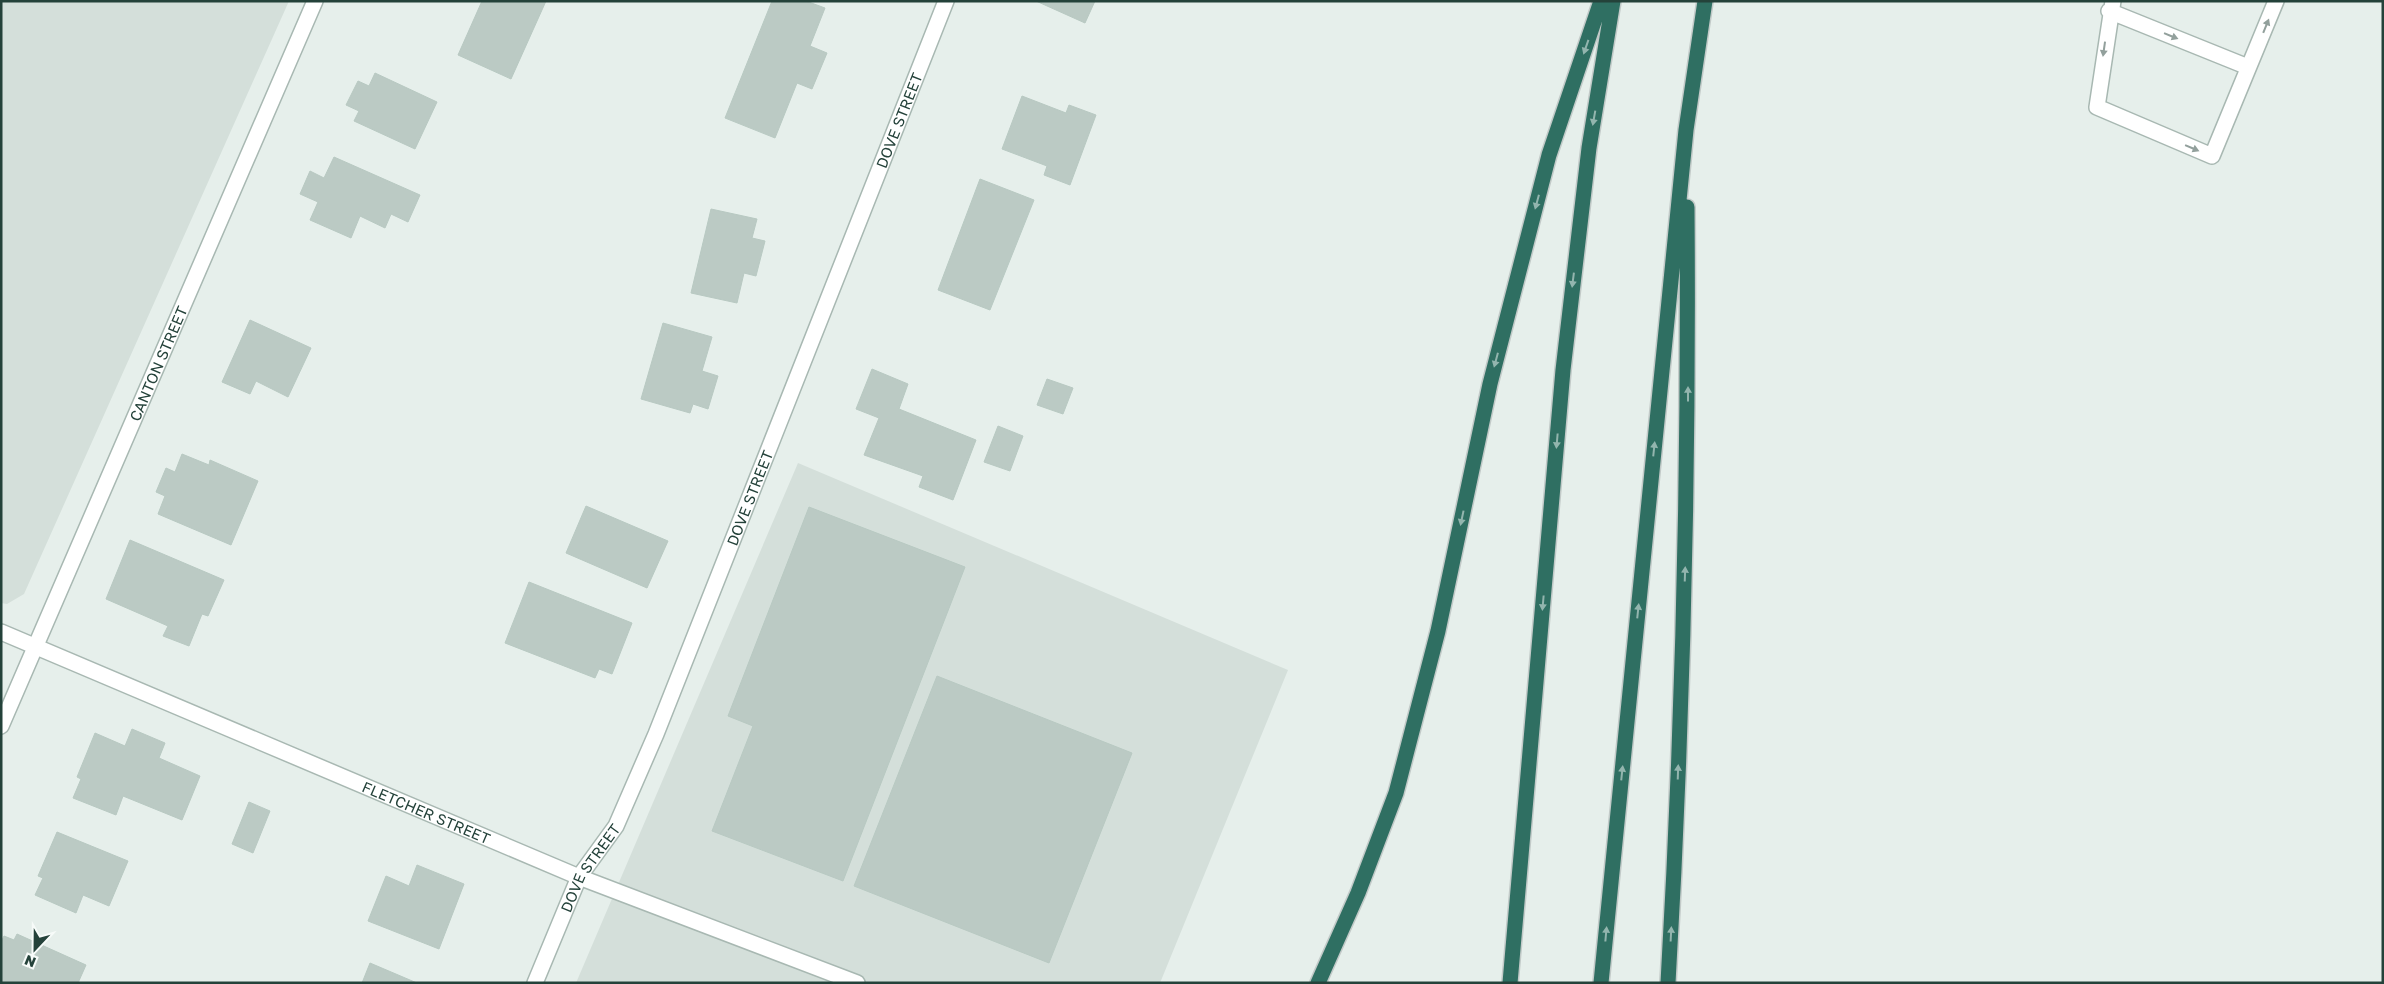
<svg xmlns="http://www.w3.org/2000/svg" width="2384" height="984" font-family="'Golos Text',sans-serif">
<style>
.built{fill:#d4dfda}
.building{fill:#bbcac4;stroke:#b8c9c2}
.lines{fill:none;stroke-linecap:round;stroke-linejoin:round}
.lane-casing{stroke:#a8b8b2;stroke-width:18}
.street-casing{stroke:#a8b8b2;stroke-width:18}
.highway-casing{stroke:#c2cac8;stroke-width:18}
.lane{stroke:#fff;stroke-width:15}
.street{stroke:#fff;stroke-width:15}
.highway{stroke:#2f6f62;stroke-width:15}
.oneway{fill:#92a09c}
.oneway2{fill:#93b5ae}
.labels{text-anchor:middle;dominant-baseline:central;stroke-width:4;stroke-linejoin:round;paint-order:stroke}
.street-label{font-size:15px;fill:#24423a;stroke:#f7fbf9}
</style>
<rect width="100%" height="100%" fill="#e6efeb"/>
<path class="built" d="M 1,1 L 289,1 L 24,594 L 7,604 L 1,603 Z
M 798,463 L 1288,670 L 1160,983 L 576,983 Z"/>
<path class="building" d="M 482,1 L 546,1 L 511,79 L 458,55 Z
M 772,1 L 806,1 L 825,8 L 810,46 L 827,53 L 812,89 L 797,83 L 775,138 L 725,118 Z
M 1036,1 L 1095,1 L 1085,23 Z
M 375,73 L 437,102 L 415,149 L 354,121 L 359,111 L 346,105 L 358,81 L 369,86 Z
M 1022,96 L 1066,113 L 1069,105 L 1096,115 L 1070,185 L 1044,175 L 1047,166 L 1002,149 Z
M 334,157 L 420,195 L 408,222 L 391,214 L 385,228 L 360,216 L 351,238 L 310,220 L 318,202 L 300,194 L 310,171 L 324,178 Z
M 980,179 L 1034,200 L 990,310 L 938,290 Z
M 711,209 L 757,219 L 752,238 L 765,241 L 756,276 L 744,273 L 737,303 L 691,293 Z
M 250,320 L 311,348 L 288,397 L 256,381 L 250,394 L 222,382 Z
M 663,323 L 712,337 L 702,371 L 718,376 L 708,409 L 693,404 L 690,413 L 641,399 Z
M 872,369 L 908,384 L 899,409 L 976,440 L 953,500 L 919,487 L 923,476 L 864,455 L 879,418 L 856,409 Z
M 1047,379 L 1073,388 L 1063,414 L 1037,405 Z
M 998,426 L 1023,436 L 1010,471 L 984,462 Z
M 182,454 L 209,465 L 210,460 L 258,481 L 231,545 L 158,514 L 165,496 L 156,492 L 166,468 L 175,472 Z
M 586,506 L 668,541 L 647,588 L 566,553 Z
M 809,507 L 965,567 L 843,881 L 712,831 L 753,726 L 728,716 Z
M 130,540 L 224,580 L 208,616 L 202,614 L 189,646 L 163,636 L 168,626 L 106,599 Z
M 529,582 L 632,623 L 612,674 L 599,669 L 595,678 L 505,643 Z
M 937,676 L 1132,753 L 1049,963 L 854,886 Z
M 132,729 L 165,743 L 159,758 L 200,776 L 182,820 L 123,796 L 116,815 L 73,798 L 81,779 L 77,777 L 95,733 L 125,746 Z
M 249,802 L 270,811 L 253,853 L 232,844 Z
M 57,832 L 128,861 L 109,906 L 83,895 L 76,913 L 35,895 L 43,878 L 38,876 Z
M 417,865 L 464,884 L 439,949 L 368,921 L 386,876 L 409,886 Z
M 17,934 L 86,965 L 78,983 L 1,983 L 1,942 L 4,936 L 14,940 Z
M 370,963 L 417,983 L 362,983 Z"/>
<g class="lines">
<defs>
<path id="lane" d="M 2113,1 L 2097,107 L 2212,156 L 2276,1
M 2109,11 L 2248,67"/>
<g id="street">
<path id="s1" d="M 1,632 L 579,877 L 857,983"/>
<path id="s2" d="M 1,726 L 315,1"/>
<path id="s3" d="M 535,983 L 579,877 L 616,826 L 656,734 L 946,1"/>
</g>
<path id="highway" d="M 1318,983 L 1358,893 L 1396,793 L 1438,631 L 1490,384 L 1549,155 L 1601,1
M 1510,983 L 1563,370 L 1589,148 L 1613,1
M 1601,983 L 1686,130 L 1705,1
M 1668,983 C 1683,724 1689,466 1687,207"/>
</defs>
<use href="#lane" class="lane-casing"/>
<use href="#street" class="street-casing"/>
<use href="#highway" class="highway-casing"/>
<use href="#lane" class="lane"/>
<use href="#street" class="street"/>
<use href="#highway" class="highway"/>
</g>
<defs><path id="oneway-solid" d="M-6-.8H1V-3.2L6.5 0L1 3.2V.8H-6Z" transform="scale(1.25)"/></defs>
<g class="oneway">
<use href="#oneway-solid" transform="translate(2266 26) rotate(-68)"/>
<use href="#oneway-solid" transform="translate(2171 36) rotate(22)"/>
<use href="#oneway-solid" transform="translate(2104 49) rotate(98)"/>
<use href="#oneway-solid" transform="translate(2192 148) rotate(23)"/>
</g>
<g class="oneway2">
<use href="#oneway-solid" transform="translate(1586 47) rotate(109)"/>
<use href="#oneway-solid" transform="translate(1594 118) rotate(100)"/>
<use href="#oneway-solid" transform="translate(1537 202) rotate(105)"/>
<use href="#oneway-solid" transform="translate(1573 280) rotate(97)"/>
<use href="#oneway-solid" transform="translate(1496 360) rotate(105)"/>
<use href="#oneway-solid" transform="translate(1688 394) rotate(-90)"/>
<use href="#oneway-solid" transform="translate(1557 441) rotate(95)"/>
<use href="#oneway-solid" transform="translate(1654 449) rotate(-84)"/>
<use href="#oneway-solid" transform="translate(1462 518) rotate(102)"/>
<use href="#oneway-solid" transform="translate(1685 574) rotate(-88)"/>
<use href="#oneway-solid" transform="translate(1543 603) rotate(95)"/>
<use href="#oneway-solid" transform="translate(1638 611) rotate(-84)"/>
<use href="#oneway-solid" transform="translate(1678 772) rotate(-88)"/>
<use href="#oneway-solid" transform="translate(1622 773) rotate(-84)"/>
<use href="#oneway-solid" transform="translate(1606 934) rotate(-85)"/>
<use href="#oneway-solid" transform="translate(1671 934) rotate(-87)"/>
</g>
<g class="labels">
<g class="street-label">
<text stroke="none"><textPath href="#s3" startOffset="938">DOVE STREET</textPath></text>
<text stroke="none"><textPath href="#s2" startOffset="395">CANTON STREET</textPath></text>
<text stroke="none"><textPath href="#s3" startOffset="532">DOVE STREET</textPath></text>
<text stroke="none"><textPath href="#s1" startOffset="462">FLETCHER STREET</textPath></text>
<text stroke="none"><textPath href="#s3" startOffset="128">DOVE STREET</textPath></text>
</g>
</g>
<rect width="2384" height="984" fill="none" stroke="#24423a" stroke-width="5"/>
<g transform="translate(35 949) rotate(202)" stroke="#f7fbf9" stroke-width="4" paint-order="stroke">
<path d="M0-4L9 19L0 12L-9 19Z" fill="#24423a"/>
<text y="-8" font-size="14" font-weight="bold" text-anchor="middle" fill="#24423a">N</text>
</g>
</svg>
